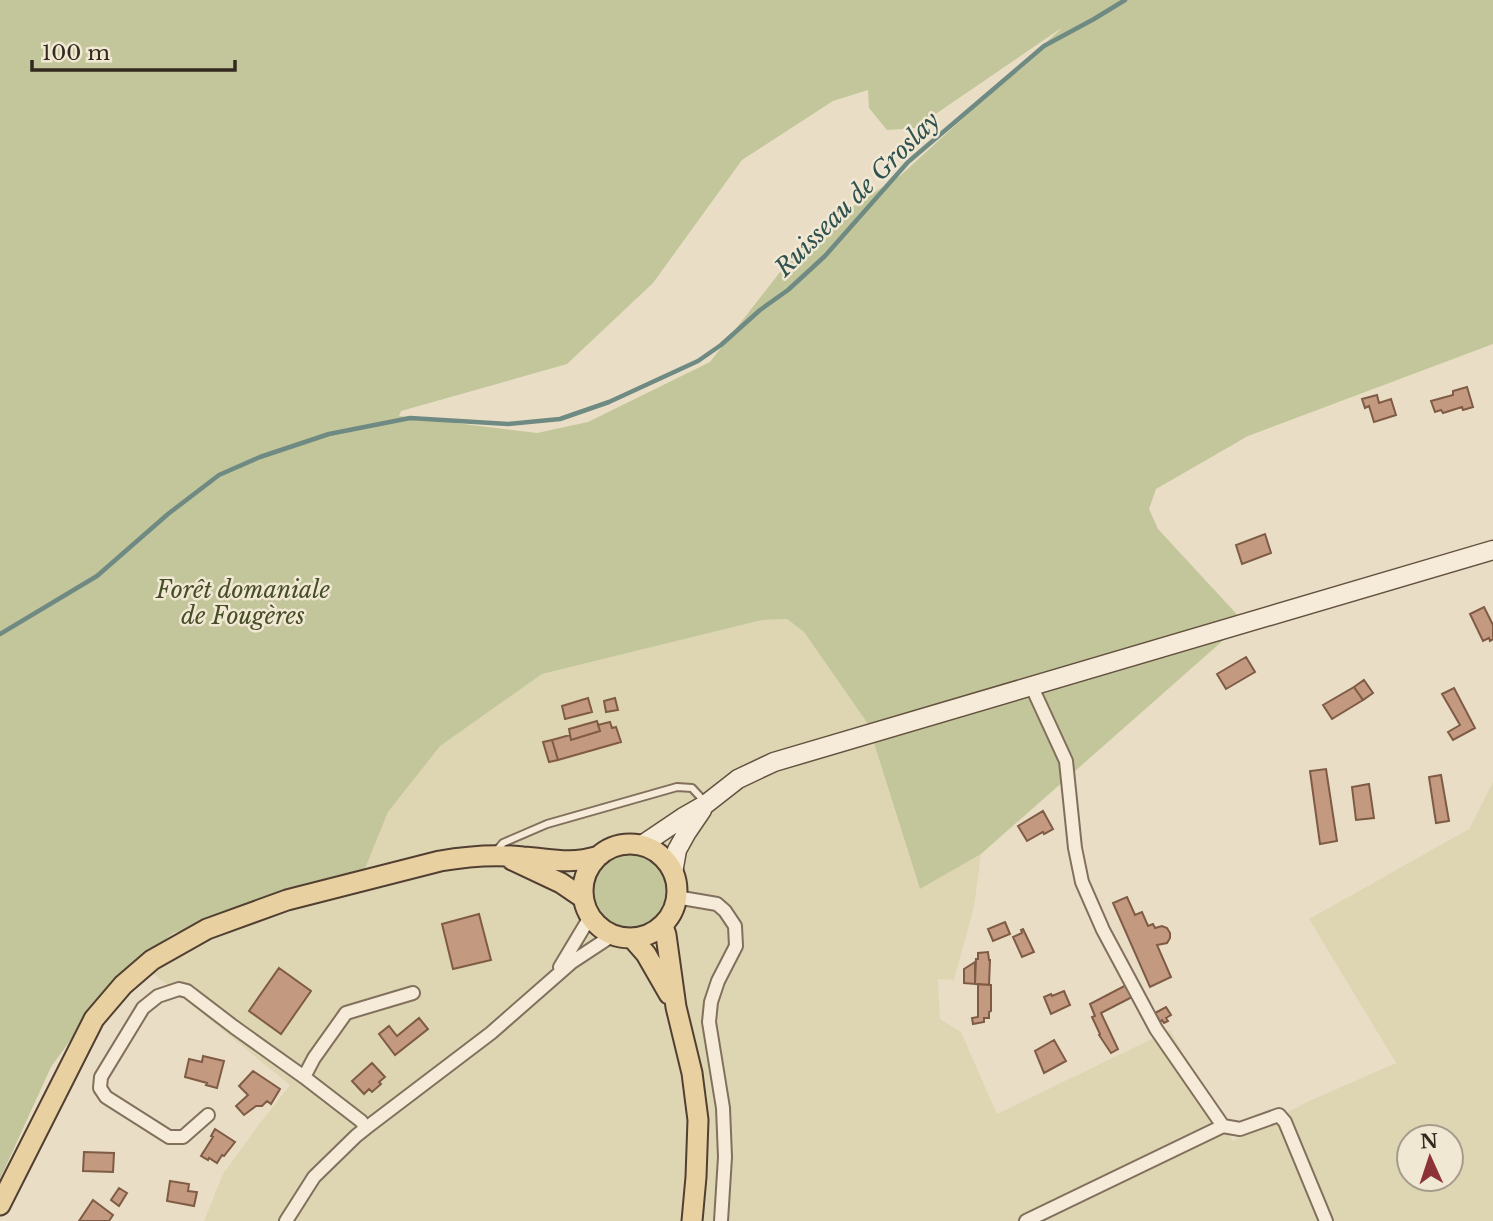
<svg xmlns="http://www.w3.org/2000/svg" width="1493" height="1221" font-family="'Libre Baskerville',serif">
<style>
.farmland{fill:#ded6b3;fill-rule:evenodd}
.green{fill:#c2c69a;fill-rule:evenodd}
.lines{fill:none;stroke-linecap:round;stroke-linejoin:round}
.stream{stroke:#6e8a83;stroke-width:4.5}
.building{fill:#c39a7f;stroke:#7f5b46;stroke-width:2}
.service-casing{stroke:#82705d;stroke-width:10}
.minor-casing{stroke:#82705d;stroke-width:16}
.secondary-casing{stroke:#645140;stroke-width:21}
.primary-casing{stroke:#513f31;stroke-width:23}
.service{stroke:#f5ebd8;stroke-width:6}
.minor{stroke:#f5ebd8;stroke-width:12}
.secondary{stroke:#f5ebd8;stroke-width:18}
.primary{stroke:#e9d0a1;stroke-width:19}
.labels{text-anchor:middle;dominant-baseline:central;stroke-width:5;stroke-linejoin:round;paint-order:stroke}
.park-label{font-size:23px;font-style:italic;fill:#464e28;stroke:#f1e8d4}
.water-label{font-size:24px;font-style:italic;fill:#30524f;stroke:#f1e8d4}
</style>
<rect width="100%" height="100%" fill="#e9dec5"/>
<path class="farmland" d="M 787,619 L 804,632 L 868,724 L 920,889 L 981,854 L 974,907 L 954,980 L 938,979 L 940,1019 L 961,1032 L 997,1114 L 1170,1030 L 1233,1141 L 1309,1101 L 1396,1063 L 1309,919 L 1469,829 L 1493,782 L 1493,1221 L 204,1221 L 223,1174 L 260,1123 L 290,1085 L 139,962 L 173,933 L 358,886 L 388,812 L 440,745 L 542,674 L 762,620 ZM 1409,1137 L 1451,1137 L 1451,1179 L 1409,1179 Z"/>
<path class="green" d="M 0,0 L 1493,0 L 1493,344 L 1248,436 L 1156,489 L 1149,509 L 1158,529 L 1244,622 L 981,854 L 920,889 L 868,724 L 804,632 L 787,619 L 762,620 L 542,674 L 440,746 L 388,812 L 358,886 L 173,933 L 110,985 L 51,1067 L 0,1179 ZM 1063,27 L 901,175 L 808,236 L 710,362 L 588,422 L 537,433 L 399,416 L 401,411 L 567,364 L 653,283 L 742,160 L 833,101 L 868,90 L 869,108 L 887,130 L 915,128 Z
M591 892a38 38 0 1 1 76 0a38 38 0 1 1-76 0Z"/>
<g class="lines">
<path class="stream" d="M 0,634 L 97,576 L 168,514 L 219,475 L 260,457 L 329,434 L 410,418 L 508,424 L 560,419 L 609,402 L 698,361 L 721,345 L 760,310 L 788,290 L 825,256 L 908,162 L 1044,46 L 1094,19 L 1125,0"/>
</g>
<path class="building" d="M 1467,387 L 1473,407 L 1463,410 L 1462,407 L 1443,413 L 1441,410 L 1435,412 L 1431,401 L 1453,395 L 1453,391 Z
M 1377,395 L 1379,403 L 1391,399 L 1396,415 L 1374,422 L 1369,406 L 1365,408 L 1362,399 Z
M 1265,534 L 1271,553 L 1242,564 L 1236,545 Z
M 1484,607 L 1493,625 L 1493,639 L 1490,641 L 1489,638 L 1483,641 L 1470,614 Z
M 1246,657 L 1255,672 L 1226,689 L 1217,674 Z
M 1364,680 L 1373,693 L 1363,700 L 1354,687 Z
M 1354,687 L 1363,700 L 1332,719 L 1323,705 Z
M 1454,688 L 1475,728 L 1453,740 L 1448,732 L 1460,725 L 1442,694 Z
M 588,698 L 592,712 L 565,719 L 562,706 Z
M 615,698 L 618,710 L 606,712 L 604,701 Z
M 597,721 L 600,731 L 571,740 L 569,729 Z
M 610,722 L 612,728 L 616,727 L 621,742 L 558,760 L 552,740 L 570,735 L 571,740 L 600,731 L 598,725 Z
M 552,740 L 558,760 L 549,762 L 543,742 Z
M 1326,769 L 1337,841 L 1320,844 L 1310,771 Z
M 1441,775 L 1449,821 L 1436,823 L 1429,777 Z
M 1369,784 L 1374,818 L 1356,820 L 1352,787 Z
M 1043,811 L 1053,829 L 1044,834 L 1043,832 L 1027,841 L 1018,826 Z
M 1127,897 L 1135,915 L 1142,912 L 1148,926 L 1153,924 L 1155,928 L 1162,926 L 1167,928 L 1170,933 L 1170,938 L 1167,943 L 1157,945 L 1171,977 L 1150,987 L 1113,903 Z
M 479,914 L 491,960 L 453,969 L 442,924 Z
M 1005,922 L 1010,934 L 993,941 L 988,929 Z
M 1023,929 L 1034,952 L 1022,957 L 1013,937 L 1022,933 L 1021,930 Z
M 988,952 L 989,960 L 990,960 L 989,985 L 975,984 L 976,959 L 978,959 L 978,953 Z
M 975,962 L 975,984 L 964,983 L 964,969 Z
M 279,968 L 311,991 L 281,1034 L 249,1011 Z
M 978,984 L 991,985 L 991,1011 L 989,1012 L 989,1018 L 984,1018 L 984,1022 L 973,1024 L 972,1018 L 978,1017 Z
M 1128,984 L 1134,996 L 1101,1013 L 1118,1049 L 1111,1053 L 1099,1035 L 1100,1034 L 1092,1017 L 1095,1016 L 1090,1004 Z
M 1064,991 L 1070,1005 L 1051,1014 L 1044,997 L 1051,994 L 1052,996 Z
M 1166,1007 L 1171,1015 L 1166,1018 L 1168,1021 L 1164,1023 L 1162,1020 L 1160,1022 L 1155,1013 Z
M 419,1018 L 428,1029 L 395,1055 L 379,1034 L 389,1026 L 397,1036 Z
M 1054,1040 L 1066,1061 L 1044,1073 L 1035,1051 Z
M 203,1056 L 224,1061 L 217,1088 L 206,1085 L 207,1083 L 185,1077 L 189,1059 L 202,1062 Z
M 372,1063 L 385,1077 L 379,1082 L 381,1084 L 372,1092 L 369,1089 L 364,1094 L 352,1081 Z
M 253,1071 L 280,1089 L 271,1104 L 267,1101 L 262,1106 L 256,1106 L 244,1115 L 236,1106 L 248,1095 L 239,1086 Z
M 215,1129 L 235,1142 L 224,1156 L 222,1155 L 217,1163 L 209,1158 L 208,1160 L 201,1156 L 213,1137 L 211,1136 Z
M 84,1152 L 114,1153 L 113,1172 L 83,1171 Z
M 170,1181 L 189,1184 L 188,1191 L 197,1192 L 194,1206 L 167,1201 Z
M 119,1188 L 127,1193 L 119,1206 L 111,1200 Z
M 93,1200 L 113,1215 L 109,1221 L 79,1221 Z"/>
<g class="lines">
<defs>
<path id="service" d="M 496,851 L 503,843 L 547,824 L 677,787 L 692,788 L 704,801"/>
<path id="minor" d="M 1031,685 L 1066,761 L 1075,848 L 1082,882 L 1103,930 L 1156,1029 L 1223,1126 L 1240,1129 L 1279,1115 L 1285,1122 L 1326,1221
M 676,897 L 717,904 L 725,911 L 735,926 L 736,946 L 718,981 L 711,1002 L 709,1022 L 723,1108 L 725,1157 L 721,1221
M 560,967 L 590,917
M 304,1077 L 314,1058 L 346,1013 L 413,993
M 208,1115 L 183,1137 L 169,1137 L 106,1097 L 100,1088 L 101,1077 L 143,1008 L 158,996 L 179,989 L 187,991 L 234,1027 L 304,1077 L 361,1121 L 366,1128 L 491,1033 L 572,962 L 613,935
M 286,1221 L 314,1177 L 356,1136 L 366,1128
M 1026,1221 L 1223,1126"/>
<path id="secondary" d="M 642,845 L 685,816 L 706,804 L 738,779 L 774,762 L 1493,550
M 673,873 L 677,850 L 687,832 L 702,810"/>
<path id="primary" d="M583 891a47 47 0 1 1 94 0a47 47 0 1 1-94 0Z
M 512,860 L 561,883 L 583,898
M 663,926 L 666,935 L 676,1007 L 692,1073 L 698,1120 L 696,1177 L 692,1221
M 632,938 L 646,954 L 669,994
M 0,1205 L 94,1019 L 123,985 L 152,960 L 207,929 L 287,900 L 440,861 C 468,856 495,854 523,857 C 553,859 568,865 599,856"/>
</defs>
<use href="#service" class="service-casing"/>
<use href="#minor" class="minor-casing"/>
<use href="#secondary" class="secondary-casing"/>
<use href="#primary" class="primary-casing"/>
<use href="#service" class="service"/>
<use href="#minor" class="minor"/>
<use href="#secondary" class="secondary"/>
<use href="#primary" class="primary"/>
</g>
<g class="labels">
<g class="park-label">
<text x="243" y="590">Forêt domaniale<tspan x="243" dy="26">de Fougères</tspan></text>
</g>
<g class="water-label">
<text transform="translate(857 194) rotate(-45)">Ruisseau de Groslay</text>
</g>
</g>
<g transform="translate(1430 1158) rotate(357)"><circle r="33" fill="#f1e8d4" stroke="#a59c8c" stroke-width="2"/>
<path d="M0-5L12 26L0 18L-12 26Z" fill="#8b3336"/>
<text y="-10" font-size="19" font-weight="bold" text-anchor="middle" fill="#34291f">N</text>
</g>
<path d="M32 60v10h203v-10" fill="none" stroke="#34291f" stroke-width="3.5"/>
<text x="42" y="60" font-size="21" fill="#34291f" stroke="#f1e8d4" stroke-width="5" paint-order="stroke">100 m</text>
</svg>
